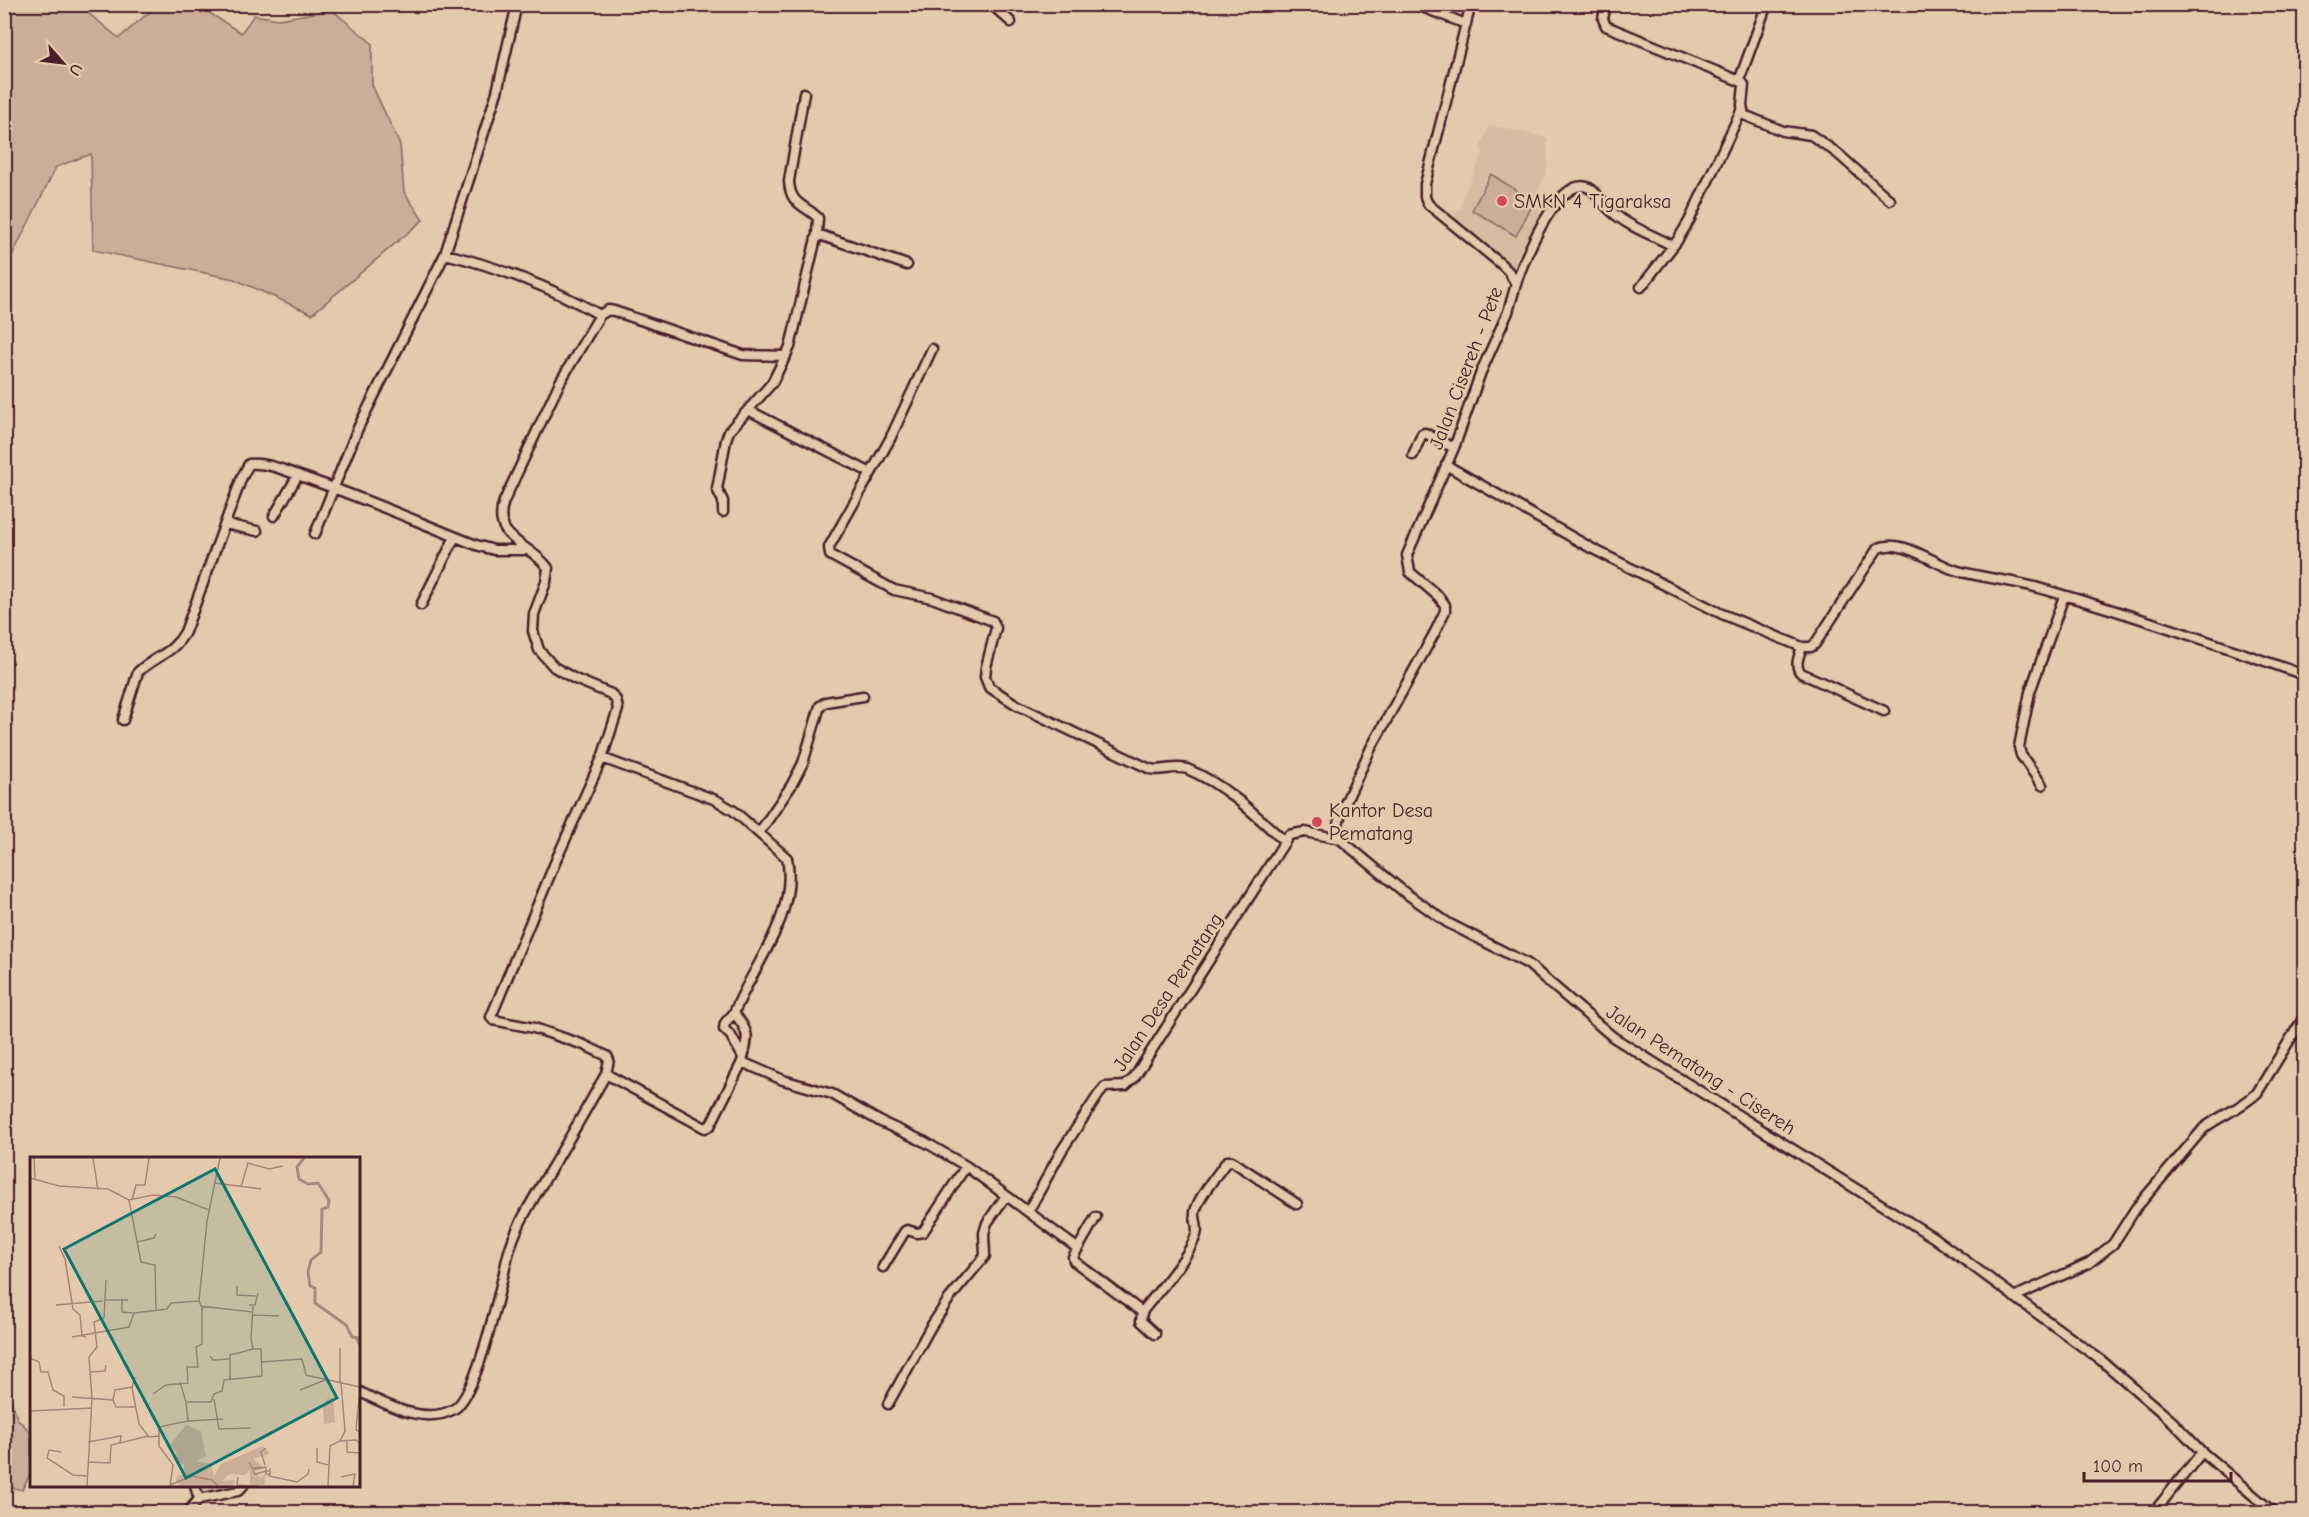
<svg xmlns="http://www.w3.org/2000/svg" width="2309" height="1517" font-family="'Comic Neue',sans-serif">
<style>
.built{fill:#d8bba1}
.green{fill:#ccad97;stroke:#8b6661;stroke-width:1.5}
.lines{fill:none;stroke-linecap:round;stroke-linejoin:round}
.street-casing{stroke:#4a1f2b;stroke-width:13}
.street{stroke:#e5c9ac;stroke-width:8}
.poi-dot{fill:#d1495b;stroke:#e5c9ac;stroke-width:2}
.labels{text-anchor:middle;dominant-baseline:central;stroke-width:5;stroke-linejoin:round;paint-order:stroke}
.poi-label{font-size:20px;fill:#4a1f2b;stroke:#e5c9ac;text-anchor:start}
.street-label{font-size:20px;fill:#4a1f2b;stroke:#e5c9ac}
.inset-river{fill:none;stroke:#aa887b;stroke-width:3}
.inset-road{fill:none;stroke:#a78578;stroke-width:1.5}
.view{fill:#0f766e;fill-opacity:0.15;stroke:#0f766e;stroke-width:3}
.inset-edge{fill:none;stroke:#4a1f2b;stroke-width:3}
</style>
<rect width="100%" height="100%" fill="#e5c9ac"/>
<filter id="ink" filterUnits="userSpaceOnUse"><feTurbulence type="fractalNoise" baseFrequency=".0167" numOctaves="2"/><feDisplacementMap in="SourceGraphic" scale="12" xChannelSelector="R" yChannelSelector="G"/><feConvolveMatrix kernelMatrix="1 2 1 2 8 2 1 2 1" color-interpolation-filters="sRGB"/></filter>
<g filter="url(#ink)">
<path class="built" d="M 1489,126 L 1501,127 L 1547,138 L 1547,170 L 1538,192 L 1542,195 L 1539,217 L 1529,249 L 1517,272 L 1501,263 L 1459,225 L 1454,214 L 1462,206 L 1463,196 L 1484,152 L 1480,148 Z"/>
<path class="green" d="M 4,5 L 78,5 L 119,38 L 152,10 L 166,5 L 204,5 L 211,14 L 241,33 L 254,15 L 279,19 L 332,10 L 372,43 L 372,85 L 400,145 L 404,192 L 423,220 L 312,314 L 234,279 L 93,250 L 91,154 L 56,167 L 13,254 L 5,253 Z
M 1491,174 L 1534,202 L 1516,236 L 1472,210 Z
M 5,1383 L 17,1418 L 31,1433 L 31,1472 L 22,1490 L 5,1486 Z"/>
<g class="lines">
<defs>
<path id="street" d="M 991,4 L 1011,22
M 1414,4 L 1466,24
M 1471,4 L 1425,184 L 1425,197 L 1428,204 L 1501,264 L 1509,272 L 1516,284 L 1508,312 L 1481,372 L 1454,448 L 1407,555 L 1410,572 L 1439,597 L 1445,605 L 1445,611 L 1435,632 L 1371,748 L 1341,812 L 1338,825 L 1340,839 L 1404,892 L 1448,923 L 1528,964 L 1613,1037 L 1933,1237 L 2102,1361 L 2173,1422 L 2202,1452 L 2273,1512
M 1606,4 L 1603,19 L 1606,26 L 1742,82 L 1744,85 L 1742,105 L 1744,115 L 1783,131 L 1811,135 L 1837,153 L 1890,200
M 4,13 L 5,4
M 1739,81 L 1767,4
M 804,93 L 789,181 C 790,205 804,204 818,218 L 817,234 L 790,347 L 772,383 L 748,410 L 871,473 L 829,547 L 830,555 L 894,590 L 932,598 L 993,621 L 996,628 L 986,667 L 985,677 L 989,687 L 1017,705 L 1150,769 C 1162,772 1174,765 1187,769 C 1224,784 1256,815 1285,842
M 817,234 L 907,265
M 1516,284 C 1523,261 1557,177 1587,187 C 1596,190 1600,200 1606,206 C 1623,225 1651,234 1673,246
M 1641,287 L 1677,241 L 1689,221 L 1742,109
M 600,315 L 608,310 L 614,311 L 743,355 L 786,356
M 1413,455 L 1422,434 L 1425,433 L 1454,448
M 1446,465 L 1591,548 L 1722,614 L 1802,647 L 1811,647 L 1815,644 L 1878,548 C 1904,538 1933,564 1958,571 C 1983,578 2009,580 2035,587 C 2126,612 2215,643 2304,675
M 871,473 L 890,439 L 932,349
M 723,512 L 723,501 L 717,489 L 726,440 L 729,431 L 748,410
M 274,516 L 298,475
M 225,524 L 257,531
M 315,534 L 358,428 L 445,254
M 421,605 L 455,537
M 1802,647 C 1799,656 1794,666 1801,673 L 1884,711
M 123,720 L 138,672 C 155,656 173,654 185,632 L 242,477 L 249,464 C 266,462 287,471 303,477 C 361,497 418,522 476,545 L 494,550 L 525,550
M 602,758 L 716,800 L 734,811 L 787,858 C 798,916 754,963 734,1013 C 751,1034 748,1037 742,1062
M 2042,785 L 2021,755 L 2019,747 L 2030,692 L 2064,596
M 759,833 L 791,786 L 803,763 L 820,706 L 826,702 L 863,696
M 734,1013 L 725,1023 L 724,1029 L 731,1036 L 743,1057
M 606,1074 L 705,1128 L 710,1126 L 742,1062 L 783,1080 L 832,1094 L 881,1122 L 925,1142 L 966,1166 L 1077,1248
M 1028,1212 L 1062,1150 L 1099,1094 L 1105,1087 L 1125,1086 L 1134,1078 L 1289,835 L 1305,832 L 1340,839
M 1096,1217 L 1073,1257 L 1074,1261 L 1142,1312 L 1141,1321 L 1155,1334
M 883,1267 L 905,1231 L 907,1230 L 917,1233 L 923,1232 L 966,1166
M 2014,1297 L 2089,1263 L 2113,1244 L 2136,1208 L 2204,1128 C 2221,1115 2242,1108 2257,1093 L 2304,1017
M 1142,1312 C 1158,1291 1188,1259 1196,1235 C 1199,1227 1194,1220 1195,1212 C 1198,1197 1218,1174 1227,1161 L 1232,1161 L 1297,1204
M 358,1391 C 385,1404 425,1426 454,1409 C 478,1395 501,1284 508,1255 C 516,1224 535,1197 551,1169 C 570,1138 588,1106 606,1074 L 609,1060 L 607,1056 L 584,1045 L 534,1028 L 493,1020 L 491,1017 L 557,858 L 602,758 L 618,709 L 616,700 L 611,694 L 575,679 L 554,667 L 539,650 L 533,631 L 534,614 L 546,582 L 548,568 C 532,544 490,540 504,501 L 560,382 L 600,315 C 555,289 496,266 445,254 L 497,92 L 517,4
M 888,1404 L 930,1328 L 949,1299 L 985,1256 L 984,1233 L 987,1223 L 1005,1197
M 195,1486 L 199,1499
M 188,1512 L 199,1499 L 238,1491 L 243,1486
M 2154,1512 L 2202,1452"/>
</defs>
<use href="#street" class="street-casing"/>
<use href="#street" class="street"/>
</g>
</g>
<g class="poi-dot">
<circle cx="1502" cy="201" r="6"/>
<circle cx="1317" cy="822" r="6"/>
</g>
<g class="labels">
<g class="poi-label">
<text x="1514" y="201">SMKN 4 Tigaraksa</text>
<text x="1329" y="810">Kantor Desa<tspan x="1329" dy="23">Pematang</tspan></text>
</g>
<g class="street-label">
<text transform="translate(1466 368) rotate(-69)">Jalan Cisereh - Pete</text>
<text transform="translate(1168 992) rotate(-57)">Jalan Desa Pematang</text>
<text transform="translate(1701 1070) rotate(33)">Jalan Pematang - Cisereh</text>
</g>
</g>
<g transform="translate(30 1157)">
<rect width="330" height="330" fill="#e5c9ac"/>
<path d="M 298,241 L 303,241 L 305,265 L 294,267 L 293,249 ZM 156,268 L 171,274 L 176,299 L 167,304 L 181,307 L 184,319 L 191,307 L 233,289 L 240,297 L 223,302 L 231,308 L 222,313 L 231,321 L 236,316 L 234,328 L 220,328 L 220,313 L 215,318 L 199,317 L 192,324 L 205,323 L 203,329 L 152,329 L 146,325 L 147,318 L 154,318 L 154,308 L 145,303 L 147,296 L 140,288 Z" fill="#ccad97"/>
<path class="inset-river" d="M 274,1 L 267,10 L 269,22 L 278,27 L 288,26 L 299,43 L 298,50 L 292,52 L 291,95 L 281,103 L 278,115 L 280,129 L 285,131 L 285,146 L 316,168 L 322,180 L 330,181 L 327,182 L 330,188"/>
<path class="inset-road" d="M 4,1 L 5,21M 63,1 L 68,33M 0,21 L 29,29 L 78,32 L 99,43 L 123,38 L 146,40 L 179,53M 184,26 L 231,32M 211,30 L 218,6 L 239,12 L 253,9M 99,43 L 111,105 L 125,108 L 126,153M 102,43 L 106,28 L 115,28 L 119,1M 107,85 L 124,81 L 126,77M 29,89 L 35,102 L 43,152 L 50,158 L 52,179 L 56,180M 207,129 L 207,138 L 226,139M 92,142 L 92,155 L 103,156M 75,143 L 98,143M 169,144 L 177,64 L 190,1M 169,144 L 171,149 L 222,155M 26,148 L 73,144M 219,148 L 225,148 L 228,136M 222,158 L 249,159M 42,180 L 99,170 L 104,156 L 137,152 L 141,146 L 169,144M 180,199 L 183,203 L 199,202M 0,201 L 9,205 L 11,215 L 18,215 L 23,233 L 34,239 L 34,250M 231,205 L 272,202 L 276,218 L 330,230M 61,215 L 75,214 L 76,208M 105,220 L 102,231 L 109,267 L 119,280 L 129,279M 200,222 L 200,198 L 223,192M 150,225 L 156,245M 310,225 L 310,191M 270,233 L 295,223M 123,237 L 136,228 L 158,226 L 157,210 L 168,210 L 166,190 L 172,187 L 172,149M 42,240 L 83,243 L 86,250 L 105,250M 329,241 L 326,273 L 330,275M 184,242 L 189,272 L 221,271M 83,243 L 85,233 L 102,230M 0,254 L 62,251M 158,264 L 193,262M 310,284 L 326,283 L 330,287M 317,284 L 317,295 L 330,296M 90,286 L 118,279M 287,291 L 287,305 L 298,308M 31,295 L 19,293 L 17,301 L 43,318 L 57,319M 58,305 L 80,306 L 81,288 L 90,286 L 91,279 L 58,285M 219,305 L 222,311 L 236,310M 235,308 L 231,295 L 236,291M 240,314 L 236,314 L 225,317 L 223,313 L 236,310 L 236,316 L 239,318 L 240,317 L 240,311M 239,319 L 267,325 L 278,317 L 279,312M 208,320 L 207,328 L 228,329M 311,320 L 325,317 L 323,329M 140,328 L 162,319 L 182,323 L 188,329M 57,329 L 62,242 L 59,200 L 67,190 L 64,165 L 74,161 L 76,123M 140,329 L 143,308 L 129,289 L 129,270 L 158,264 L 156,245 L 181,245 L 184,237 L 192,234 L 194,223 L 232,219 L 231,192 L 223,192 L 221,182 L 223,149M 298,329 L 300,289 L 310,284 L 315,274 L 311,226"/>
<path class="view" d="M 185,12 L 307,241 L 156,321 L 34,92 Z"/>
<rect width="330" height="330" class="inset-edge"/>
</g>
<rect width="2309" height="1517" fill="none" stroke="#e5c9ac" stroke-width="24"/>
<rect x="12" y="12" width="2285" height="1493" fill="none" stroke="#4a1f2b" stroke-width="2" filter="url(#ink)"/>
<g transform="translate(63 63) rotate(118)" stroke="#e5c9ac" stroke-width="4.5" paint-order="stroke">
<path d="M0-4.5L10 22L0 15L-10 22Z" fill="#4a1f2b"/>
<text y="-9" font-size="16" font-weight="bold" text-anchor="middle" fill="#4a1f2b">U</text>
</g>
<path d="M2084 1472v9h147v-9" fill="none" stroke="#4a1f2b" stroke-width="3"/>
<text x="2093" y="1472" font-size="18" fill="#4a1f2b" stroke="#e5c9ac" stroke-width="4.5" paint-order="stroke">100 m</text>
</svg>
